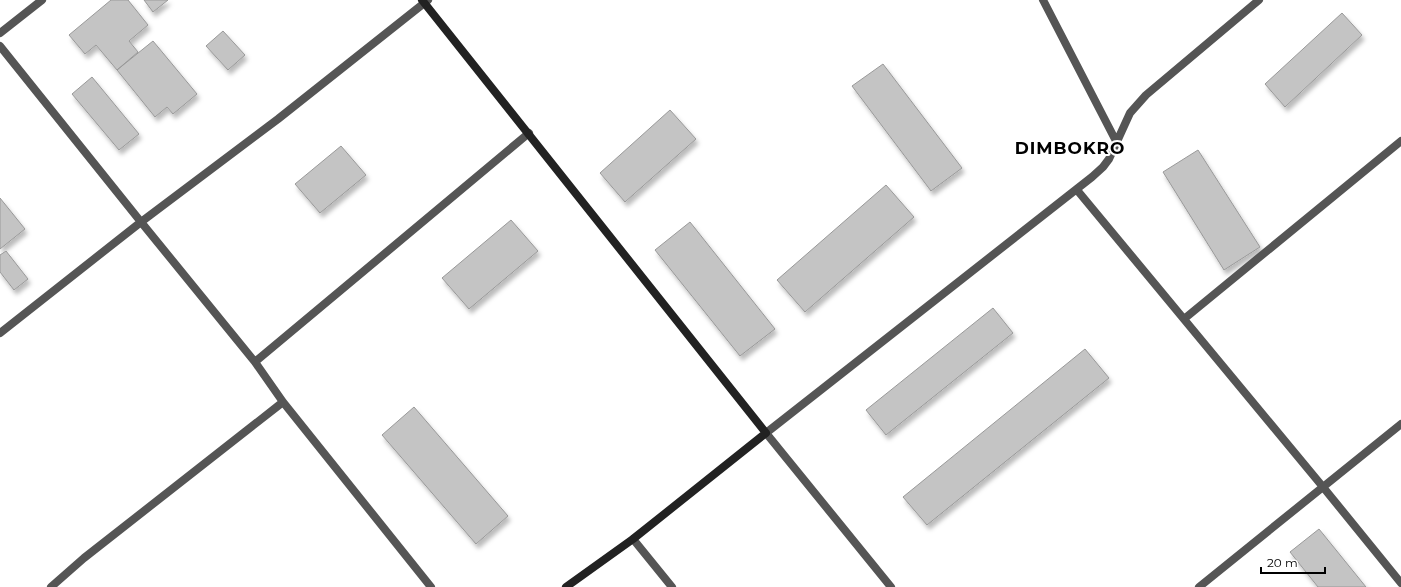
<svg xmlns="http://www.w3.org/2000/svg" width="1401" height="587" font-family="Montserrat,sans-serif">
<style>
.building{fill:#c4c4c4;stroke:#999;filter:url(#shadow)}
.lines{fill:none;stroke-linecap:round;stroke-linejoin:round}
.street{stroke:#555;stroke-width:8}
.secondary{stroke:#222;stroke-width:8}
.labels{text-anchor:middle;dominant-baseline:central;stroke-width:4;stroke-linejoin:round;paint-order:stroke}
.district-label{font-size:17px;font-weight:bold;letter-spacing:1px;fill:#000;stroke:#fff}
</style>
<defs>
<filter id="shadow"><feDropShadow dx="2.5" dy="4.5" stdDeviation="2" flood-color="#0004"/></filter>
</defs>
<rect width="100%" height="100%" fill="#fff"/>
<path class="building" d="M 111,0 L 128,0 L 148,25 L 129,41 L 138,52 L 117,70 L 96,45 L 85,54 L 69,35 Z
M 144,0 L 168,0 L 153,12 Z
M 1342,13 L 1362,35 L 1285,107 L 1265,84 Z
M 223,31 L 245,55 L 228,70 L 206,46 Z
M 153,41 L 197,94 L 173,114 L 167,107 L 155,117 L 117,70 Z
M 883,64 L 962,168 L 931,191 L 852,86 Z
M 92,77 L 139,134 L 119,150 L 72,94 Z
M 670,110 L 696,139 L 625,202 L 600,173 Z
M 341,146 L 366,175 L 320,213 L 295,184 Z
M 1198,150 L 1260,247 L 1224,270 L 1163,172 Z
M 886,185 L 914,217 L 805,312 L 777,280 Z
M 0,198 L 25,229 L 0,249 Z
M 511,220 L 538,251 L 469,309 L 442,278 Z
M 690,222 L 775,329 L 740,356 L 655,250 Z
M 6,251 L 28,279 L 14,290 L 0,272 L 0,255 Z
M 993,308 L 1013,333 L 886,435 L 866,410 Z
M 1085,349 L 1109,378 L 927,525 L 903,497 Z
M 414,407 L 508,516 L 476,544 L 382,435 Z
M 1319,529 L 1366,587 L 1318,587 L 1290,552 Z"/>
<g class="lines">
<path class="street" d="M 1043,0 L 1117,143
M 0,33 L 42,0
M 0,46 L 141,222 L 255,362 L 283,402 L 431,587
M 1077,190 L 1323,487 L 1401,583
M 1184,319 L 1401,141
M 0,333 L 141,222 L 278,119 L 428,0
M 255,362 L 529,133
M 633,539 L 672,587
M 51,587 L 84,558 L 283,402
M 891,587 L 766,433 L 1092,177 L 1103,167 L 1109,159 L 1130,113 L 1146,95 L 1259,0
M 1199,587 L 1401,424"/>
<path class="secondary" d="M 422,0 L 766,433 L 633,539 L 566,587"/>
</g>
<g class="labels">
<g class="district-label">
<text x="1070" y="148">DIMBOKRO</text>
</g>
</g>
<path d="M1261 567v6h64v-6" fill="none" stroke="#000000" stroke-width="2"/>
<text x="1267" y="567" font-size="12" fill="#000000" stroke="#ffffff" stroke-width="3" paint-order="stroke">20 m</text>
</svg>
